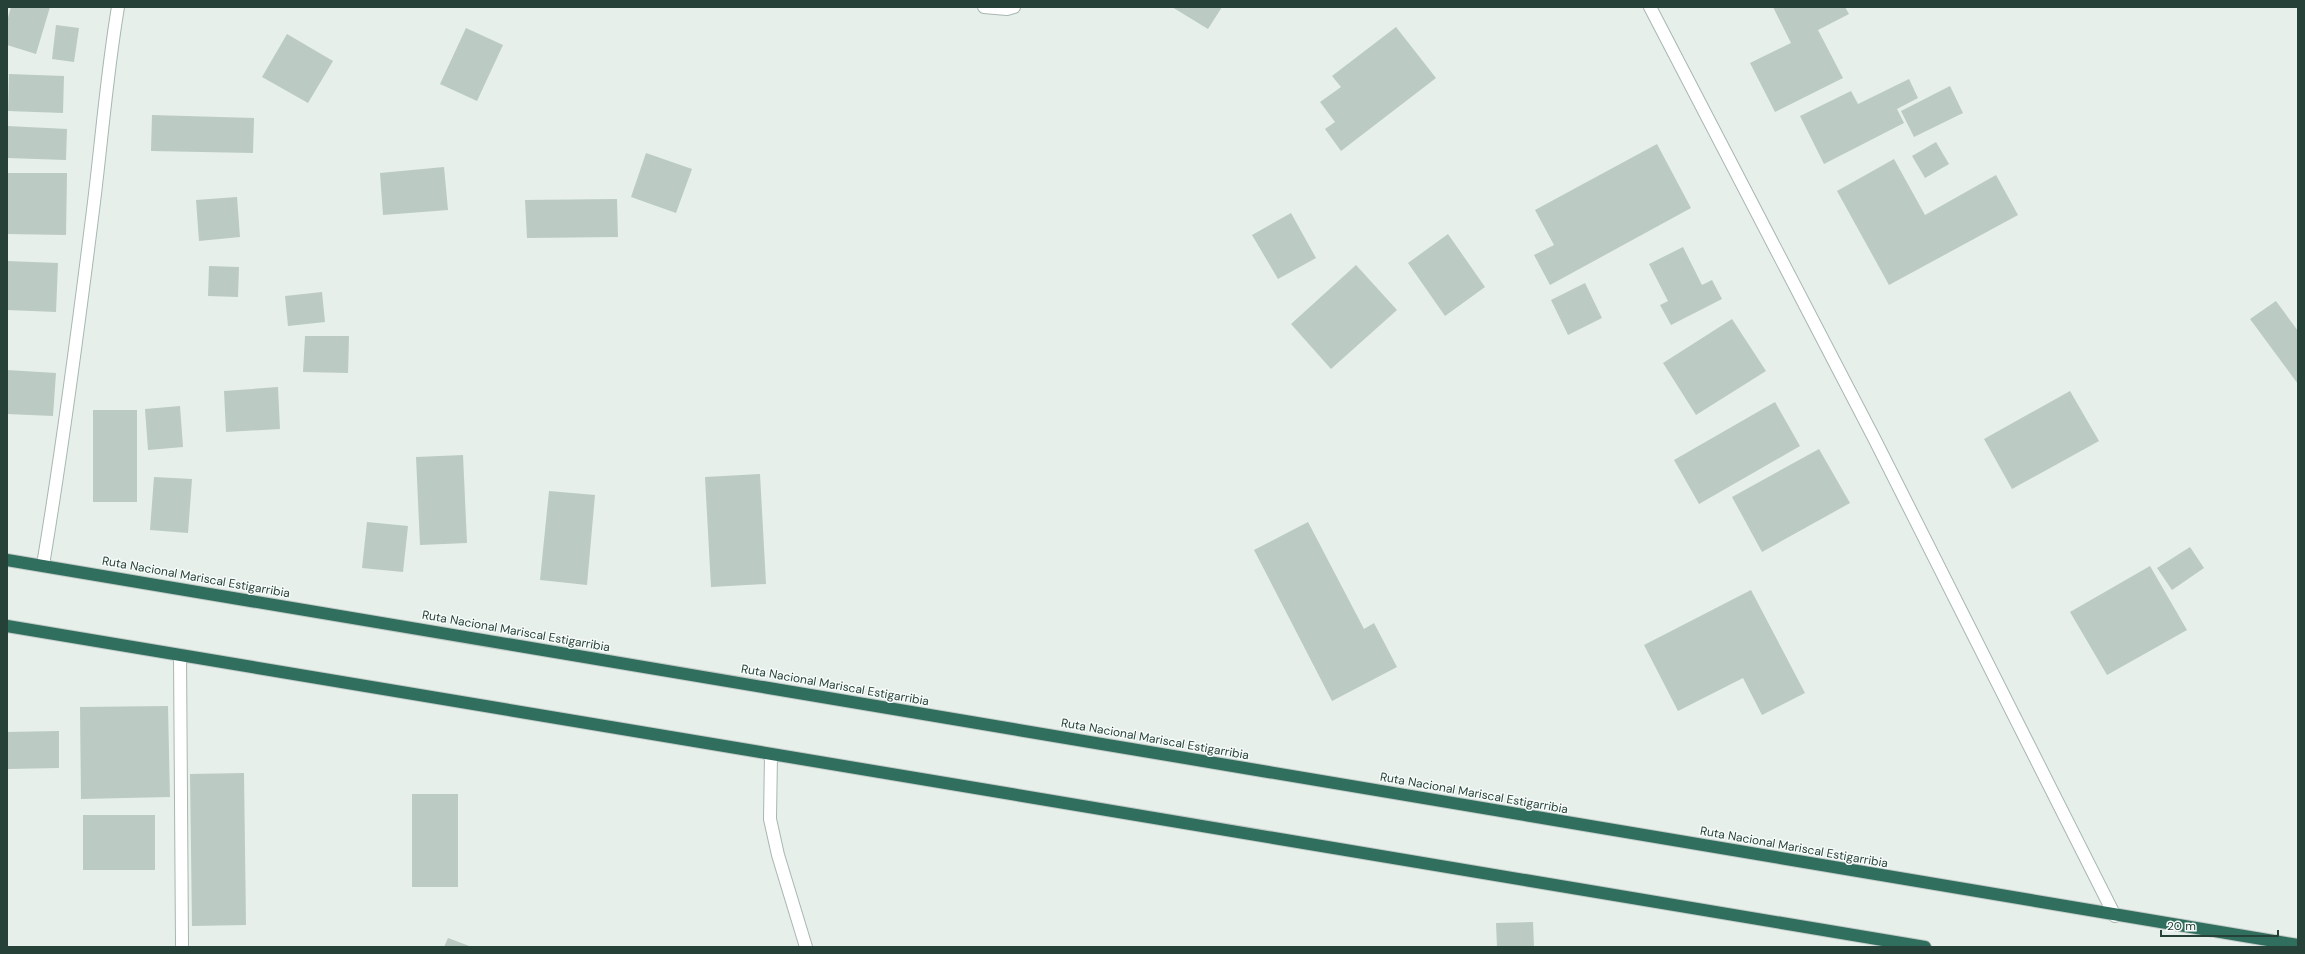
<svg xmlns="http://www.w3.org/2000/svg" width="2305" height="954" font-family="'DM Sans',sans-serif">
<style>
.building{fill:#bbcac3}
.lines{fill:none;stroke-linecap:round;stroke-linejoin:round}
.lane-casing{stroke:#a8b7b1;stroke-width:14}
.street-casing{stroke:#a8b7b1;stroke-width:14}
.highway-casing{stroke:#c2cac7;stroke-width:14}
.lane{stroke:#fff;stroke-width:12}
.street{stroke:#fff;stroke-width:12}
.highway{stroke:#306e5d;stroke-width:12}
.labels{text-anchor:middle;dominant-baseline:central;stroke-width:3;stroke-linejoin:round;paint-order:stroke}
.street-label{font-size:12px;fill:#254138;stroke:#f7fbf9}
</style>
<rect width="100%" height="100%" fill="#e6efea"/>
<path class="building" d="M 11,7 L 50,7 L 36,54 L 7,45 L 7,21 Z
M 1172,7 L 1222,7 L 1208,29 Z
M 1773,7 L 1845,7 L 1849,14 L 1818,30 L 1843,78 L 1775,112 L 1750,63 L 1791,43 Z
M 56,25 L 79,28 L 74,62 L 52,59 Z
M 1396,27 L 1436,78 L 1341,151 L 1325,129 L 1335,122 L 1320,102 L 1341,87 L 1332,76 Z
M 466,28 L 503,45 L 477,101 L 440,84 Z
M 287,34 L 333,61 L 308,103 L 262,77 Z
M 9,74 L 64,76 L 63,113 L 8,111 Z
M 1909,79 L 1918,98 L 1897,109 L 1904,123 L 1824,164 L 1800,116 L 1851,91 L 1858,104 Z
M 1950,86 L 1963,113 L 1914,137 L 1901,111 Z
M 152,115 L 254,118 L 253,153 L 151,151 Z
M 7,126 L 67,129 L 66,160 L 7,158 Z
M 1936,142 L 1949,164 L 1925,178 L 1912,156 Z
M 1657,144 L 1691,208 L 1550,285 L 1534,255 L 1554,245 L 1535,210 Z
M 646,153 L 692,169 L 676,213 L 631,197 Z
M 1894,159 L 1925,215 L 1996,175 L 2018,215 L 1889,285 L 1837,191 Z
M 444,167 L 448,210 L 383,215 L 380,173 Z
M 7,173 L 67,173 L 66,235 L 7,234 Z
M 237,197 L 240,237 L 199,241 L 196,200 Z
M 617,199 L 618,237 L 527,238 L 525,200 Z
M 1291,213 L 1316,258 L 1278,279 L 1252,235 Z
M 1448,234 L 1485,287 L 1445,316 L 1408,263 Z
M 1683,247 L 1702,285 L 1712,280 L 1722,299 L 1671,325 L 1660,305 L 1668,301 L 1649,264 Z
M 7,261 L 58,263 L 56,312 L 7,310 Z
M 1356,265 L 1397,310 L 1331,369 L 1291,324 Z
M 209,266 L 239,267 L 238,297 L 208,296 Z
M 1585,283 L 1602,318 L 1568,335 L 1551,300 Z
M 322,292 L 325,322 L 288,326 L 285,296 Z
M 2276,301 L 2298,331 L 2298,384 L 2250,319 Z
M 1732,319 L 1766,371 L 1696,415 L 1663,363 Z
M 305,336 L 349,336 L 348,373 L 303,372 Z
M 7,370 L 56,373 L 53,416 L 7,414 Z
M 278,387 L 280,429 L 226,432 L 224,391 Z
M 2070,391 L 2099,441 L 2012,489 L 1984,439 Z
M 1775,402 L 1800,446 L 1699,504 L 1674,460 Z
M 180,406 L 183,447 L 148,450 L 145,409 Z
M 93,410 L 137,410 L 137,502 L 93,502 Z
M 1819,449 L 1850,503 L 1762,552 L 1732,497 Z
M 463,455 L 467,543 L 420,545 L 416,457 Z
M 760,474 L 766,584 L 711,587 L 705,477 Z
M 154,477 L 192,479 L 188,533 L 150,530 Z
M 549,491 L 595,495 L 587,585 L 540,580 Z
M 367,522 L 408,526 L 403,572 L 362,568 Z
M 1308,522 L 1364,629 L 1374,623 L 1397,667 L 1332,701 L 1254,550 Z
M 2190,547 L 2204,568 L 2172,590 L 2157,568 Z
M 2150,566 L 2187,630 L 2107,675 L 2070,612 Z
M 1751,590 L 1805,693 L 1762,715 L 1743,678 L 1678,711 L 1644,645 Z
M 168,706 L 170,797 L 81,799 L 80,707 Z
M 59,731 L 59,768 L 7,769 L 7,732 Z
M 244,773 L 246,925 L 192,926 L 190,774 Z
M 412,794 L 458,794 L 458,887 L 412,887 Z
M 83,815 L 155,815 L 155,870 L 83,870 Z
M 1533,922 L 1534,947 L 1497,947 L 1496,923 Z
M 448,938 L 472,947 L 444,947 Z"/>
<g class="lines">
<defs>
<path id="lane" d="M 180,655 L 182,945
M 771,754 L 770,819 L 778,855 L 806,947"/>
<path id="street" d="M 984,7 L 1007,9 L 1014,7
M 1650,7 L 1875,440 L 2115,916
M 43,565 C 63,445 79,323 94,202 C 102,137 107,72 118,7"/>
<path id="highway" d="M 7,560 L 2298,945
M 7,626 L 1925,947"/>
</defs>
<use href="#lane" class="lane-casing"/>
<use href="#street" class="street-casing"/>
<use href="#highway" class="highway-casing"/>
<use href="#lane" class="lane"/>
<use href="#street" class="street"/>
<use href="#highway" class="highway"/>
</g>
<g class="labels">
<g class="street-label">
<text transform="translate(196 577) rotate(10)">Ruta Nacional Mariscal Estigarribia</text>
<text transform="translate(516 631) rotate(10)">Ruta Nacional Mariscal Estigarribia</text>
<text transform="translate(835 685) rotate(10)">Ruta Nacional Mariscal Estigarribia</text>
<text transform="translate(1155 739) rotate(10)">Ruta Nacional Mariscal Estigarribia</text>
<text transform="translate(1474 793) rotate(10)">Ruta Nacional Mariscal Estigarribia</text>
<text transform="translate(1794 847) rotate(10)">Ruta Nacional Mariscal Estigarribia</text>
</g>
</g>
<rect width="2305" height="954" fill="none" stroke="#254138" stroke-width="16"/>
<path d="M2161 930v6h117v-6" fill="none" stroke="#254138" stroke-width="2"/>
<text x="2167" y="930" font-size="12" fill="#254138" stroke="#f7fbf9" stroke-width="3" paint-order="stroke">20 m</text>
</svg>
